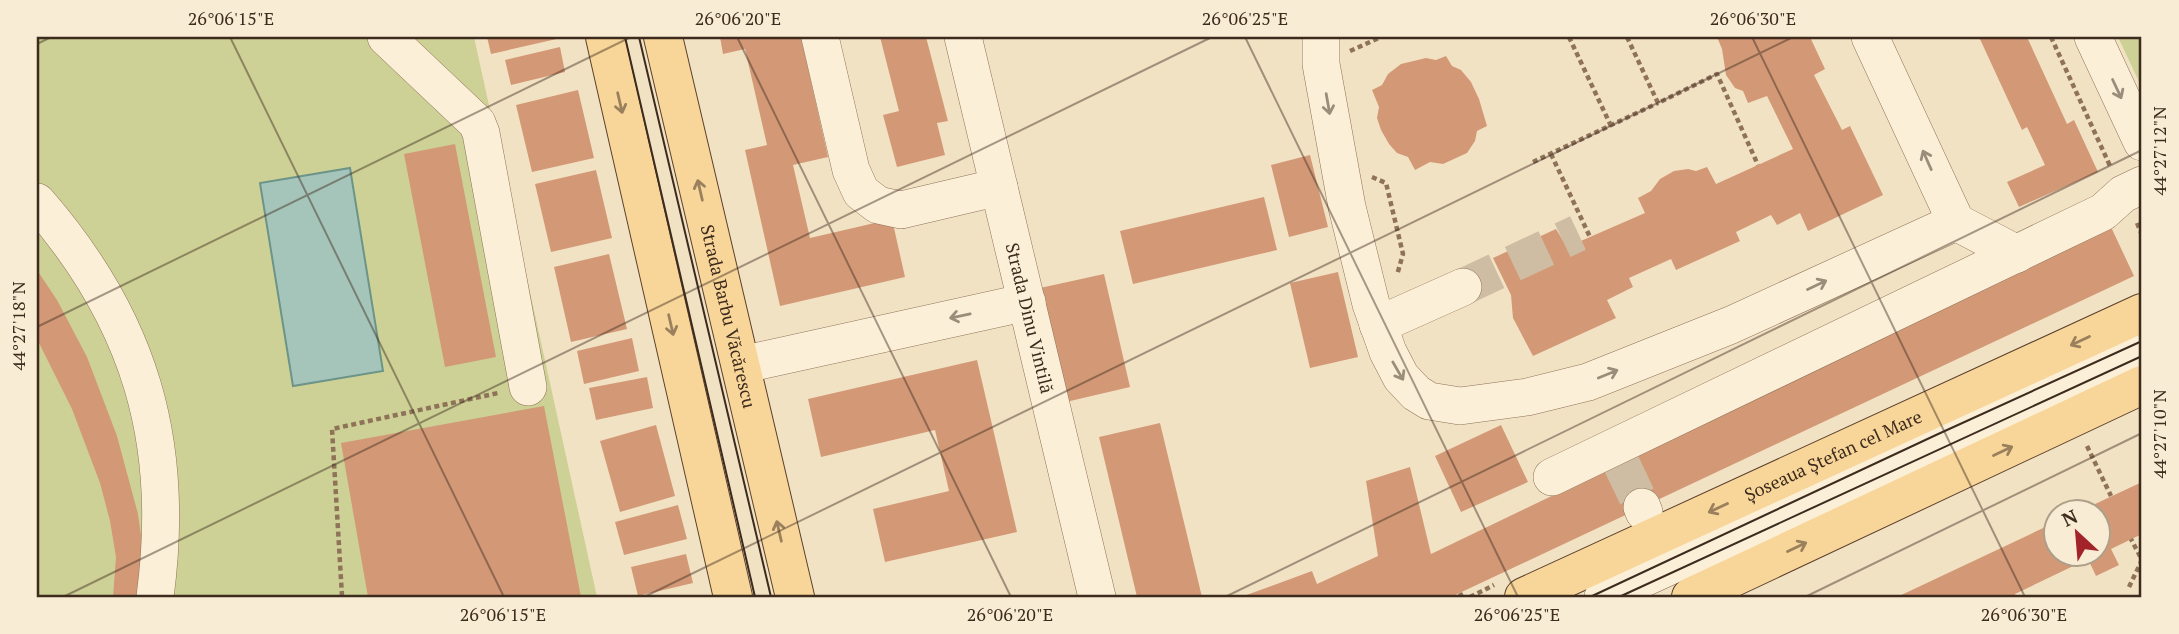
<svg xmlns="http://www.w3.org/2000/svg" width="2179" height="634" font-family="'PT Serif',serif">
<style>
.green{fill:#cdd196}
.water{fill:#a6c5ba;stroke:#6c9488;stroke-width:2}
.building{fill:#d39977}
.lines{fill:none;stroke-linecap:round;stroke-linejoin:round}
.minor-tunnel{stroke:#cebda3;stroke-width:37;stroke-dasharray:37 18;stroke-linecap:butt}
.minor-casing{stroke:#8f7358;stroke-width:38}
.major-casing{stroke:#5c412d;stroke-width:40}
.path{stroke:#8f7358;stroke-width:4.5;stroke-dasharray:5 3.5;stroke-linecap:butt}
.minor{stroke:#fcefd8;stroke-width:37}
.major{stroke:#f8d699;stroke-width:38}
.tram{stroke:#3d2b1e;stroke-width:2}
.oneway{stroke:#9c8d7b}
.oneway2{stroke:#9a805c}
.ticks{fill:none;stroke:#3d2b1e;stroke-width:2;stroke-opacity:0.45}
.labels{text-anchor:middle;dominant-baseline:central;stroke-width:5;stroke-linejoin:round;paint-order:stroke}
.street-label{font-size:18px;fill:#3d2b1e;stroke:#f9ecd4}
.neatline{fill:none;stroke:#3d2b1e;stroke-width:2.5}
.ticks-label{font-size:18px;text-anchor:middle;fill:#3d2b1e}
</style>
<rect width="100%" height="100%" fill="#f2e2c4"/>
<path class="green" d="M 37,37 L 474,37 L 597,597 L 37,597 Z
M 2118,37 L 2142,37 L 2142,88 Z"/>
<path class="water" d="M 350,168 L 383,371 L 293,386 L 260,183 Z"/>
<path class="building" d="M 487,37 L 561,37 L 561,38 L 491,54 Z
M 720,37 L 801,37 L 828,157 L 793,165 L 810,238 L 892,219 L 905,277 L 780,306 L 745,150 L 767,145 L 745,49 L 723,54 Z
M 880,37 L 926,37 L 948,121 L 937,123 L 945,155 L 897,167 L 883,115 L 899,111 Z
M 1717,37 L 1810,37 L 1825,69 L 1814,75 L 1842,130 L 1850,126 L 1883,195 L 1808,231 L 1800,213 L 1777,225 L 1771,215 L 1736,232 L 1740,241 L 1676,270 L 1671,259 L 1629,278 L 1633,287 L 1607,300 L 1616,318 L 1533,356 L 1513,318 L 1511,295 L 1493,258 L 1556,229 L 1567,247 L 1645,213 L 1638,198 L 1651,191 L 1660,179 L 1674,171 L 1688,169 L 1696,171 L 1707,167 L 1716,184 L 1793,149 L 1767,96 L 1748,103 L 1743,91 L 1735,88 L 1726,75 L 1722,49 Z
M 1979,37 L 2027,37 L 2067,124 L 2074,120 L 2098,172 L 2019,207 L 2007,182 L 2045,165 L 2027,127 L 2022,130 Z
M 560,47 L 565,72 L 511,85 L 505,60 Z
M 1446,56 L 1452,66 L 1461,70 L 1471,82 L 1479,99 L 1487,126 L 1477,131 L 1475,141 L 1467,153 L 1443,164 L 1430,162 L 1415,170 L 1408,157 L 1397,153 L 1389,144 L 1381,130 L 1377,118 L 1379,107 L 1372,90 L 1382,85 L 1388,74 L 1401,64 L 1426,58 L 1436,60 Z
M 578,90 L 594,158 L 532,172 L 516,105 Z
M 455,144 L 496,357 L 445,367 L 404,154 Z
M 1310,155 L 1328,227 L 1289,237 L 1271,165 Z
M 596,170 L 612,238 L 551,252 L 535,184 Z
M 1264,197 L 1277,250 L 1133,284 L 1120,231 Z
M 2111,227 L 2134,276 L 1451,597 L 1241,597 L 1312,571 L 1317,584 L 1378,556 L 1366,481 L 1410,467 L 1431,554 Z
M 609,254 L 627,329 L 571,342 L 554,267 Z
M 37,270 L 57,300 L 87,357 L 117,436 L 138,514 L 144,557 L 143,597 L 113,597 L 116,557 L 110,521 L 100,483 L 72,409 L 37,339 Z
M 1338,272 L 1358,357 L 1310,368 L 1290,283 Z
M 1104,274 L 1130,387 L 1066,402 L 1040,288 Z
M 632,338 L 639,371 L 584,384 L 577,351 Z
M 977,360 L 1017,532 L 885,562 L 873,509 L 949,491 L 935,430 L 821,457 L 808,399 Z
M 647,377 L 653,408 L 596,420 L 589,388 Z
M 544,406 L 581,597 L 368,597 L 341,443 Z
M 1160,423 L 1202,597 L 1137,597 L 1099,437 Z
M 656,425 L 675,496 L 620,512 L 600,441 Z
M 1501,425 L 1528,482 L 1461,512 L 1435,456 Z
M 2142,482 L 2142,534 L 2111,549 L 2119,565 L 2096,576 L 2088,559 L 2015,594 L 2016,597 L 1897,597 L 2056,522 L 2056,554 L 2098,554 L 2098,512 L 2078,512 Z
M 678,505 L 687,539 L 624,555 L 615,522 Z
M 686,554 L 693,583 L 638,596 L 631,567 Z"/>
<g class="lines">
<path class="minor-tunnel" d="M 1463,287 L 1578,233
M 1621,463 L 1642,507"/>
<defs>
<g id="minor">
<path d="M 386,37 L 477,123 L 481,133 L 528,387"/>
<path d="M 820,37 L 851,170 L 861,192 L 878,205 L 901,210 L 999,187"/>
<path id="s1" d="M 963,37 L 1097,597"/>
<path d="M 1321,37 L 1321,64 L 1347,207 L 1371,304 L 1388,352 L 1401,377 L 1416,393 L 1429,401 L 1460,406 L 1527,397 L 1588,382 L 1731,325 L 1956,222"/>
<path d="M 1870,37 L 1956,222 L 2017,254"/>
<path d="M 2093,37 L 2142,142"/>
<path d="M 37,202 C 140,320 176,442 155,597"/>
<path d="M 1378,325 L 1463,287"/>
<path d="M 741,365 L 1027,302"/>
<path d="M 1552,477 L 2103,212 L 2123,194 L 2142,185"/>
<path d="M 1642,507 L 1644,512"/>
<path d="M 1603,597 L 2142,348"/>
</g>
<g id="major">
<path d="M 605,37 L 733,597"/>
<path id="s2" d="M 663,37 L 795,597"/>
<path id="s3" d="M 1524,597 L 2142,313"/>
<path d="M 1691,597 L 2142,385"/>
</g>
</defs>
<use href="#minor" class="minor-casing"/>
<use href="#major" class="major-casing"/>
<path class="path" d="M 1569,37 L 1611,126
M 1627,37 L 1658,103 L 1717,74 L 1758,165
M 2051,37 L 2111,168
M 1350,51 L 1381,37
M 1551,154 L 1590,237
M 1533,162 L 1658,103
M 1372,177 L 1386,183 L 1403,254 L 1397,275
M 2137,223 L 2142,235
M 2087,446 L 2111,496
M 2129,587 L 2142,560 L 2131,539
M 1460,593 L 1462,597
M 342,596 L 332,429 L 498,393
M 1470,597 L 1494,585"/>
<use href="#minor" class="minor"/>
<use href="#major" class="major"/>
<path class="tram" d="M 625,37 L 755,597
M 639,37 L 771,597
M 1590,597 L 1936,435 L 2142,341
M 1619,597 L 2142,356"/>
</g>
<defs><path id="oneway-shaft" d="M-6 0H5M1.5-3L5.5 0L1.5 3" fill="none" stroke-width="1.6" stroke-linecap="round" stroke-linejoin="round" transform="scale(1.75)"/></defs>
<g class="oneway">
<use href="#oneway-shaft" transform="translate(2117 89) rotate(65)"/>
<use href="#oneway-shaft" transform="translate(1328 104) rotate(80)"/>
<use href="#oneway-shaft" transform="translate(1927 160) rotate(-114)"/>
<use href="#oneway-shaft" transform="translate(1817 285) rotate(-25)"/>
<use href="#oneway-shaft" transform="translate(960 316) rotate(168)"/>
<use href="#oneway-shaft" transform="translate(1398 371) rotate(60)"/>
<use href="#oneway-shaft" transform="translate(1608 374) rotate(-22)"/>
</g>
<g class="oneway2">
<use href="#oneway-shaft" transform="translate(620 103) rotate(77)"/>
<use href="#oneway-shaft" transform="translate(700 190) rotate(-103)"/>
<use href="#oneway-shaft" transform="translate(671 325) rotate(77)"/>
<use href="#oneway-shaft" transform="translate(2080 341) rotate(155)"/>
<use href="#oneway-shaft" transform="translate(2003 451) rotate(-25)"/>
<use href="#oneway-shaft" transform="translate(1718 508) rotate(155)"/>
<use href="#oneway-shaft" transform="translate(779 531) rotate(-103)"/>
<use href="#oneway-shaft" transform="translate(1797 547) rotate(-25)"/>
</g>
<path class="ticks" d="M 230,37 L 504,597M 737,37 L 1011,597M 1245,37 L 1518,597M 1752,37 L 2025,597M 37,44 L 51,37M 37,327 L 631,37M 63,597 L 1212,37M 644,597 L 1793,37M 1225,597 L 2142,150M 1805,597 L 2142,433"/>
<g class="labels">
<g class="street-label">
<text stroke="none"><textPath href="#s2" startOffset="287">Strada Barbu Văcărescu</textPath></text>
<text stroke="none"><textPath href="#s1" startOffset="289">Strada Dinu Vintilă</textPath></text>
<text stroke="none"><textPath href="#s3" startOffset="340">Șoseaua Ștefan cel Mare</textPath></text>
</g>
</g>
<rect width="2179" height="634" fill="none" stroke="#f9ecd4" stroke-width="77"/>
<g transform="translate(2077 533) rotate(334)"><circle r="33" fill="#f9ecd4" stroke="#ae9f8b" stroke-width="2"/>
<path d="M0-5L12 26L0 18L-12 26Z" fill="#a3232a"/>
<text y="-10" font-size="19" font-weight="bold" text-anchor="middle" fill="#3d2b1e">N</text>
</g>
<rect x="38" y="38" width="2102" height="558" class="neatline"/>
<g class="ticks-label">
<text x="231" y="25">26°06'15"E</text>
<text x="738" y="25">26°06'20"E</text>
<text x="1245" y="25">26°06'25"E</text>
<text x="1753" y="25">26°06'30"E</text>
<text transform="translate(2160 151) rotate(-90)" y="6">44°27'12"N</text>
<text transform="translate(19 326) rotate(-90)" y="6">44°27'18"N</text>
<text transform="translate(2160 434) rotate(-90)" y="6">44°27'10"N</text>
<text x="503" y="621">26°06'15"E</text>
<text x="1010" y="621">26°06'20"E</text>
<text x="1517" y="621">26°06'25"E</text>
<text x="2024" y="621">26°06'30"E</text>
</g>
</svg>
